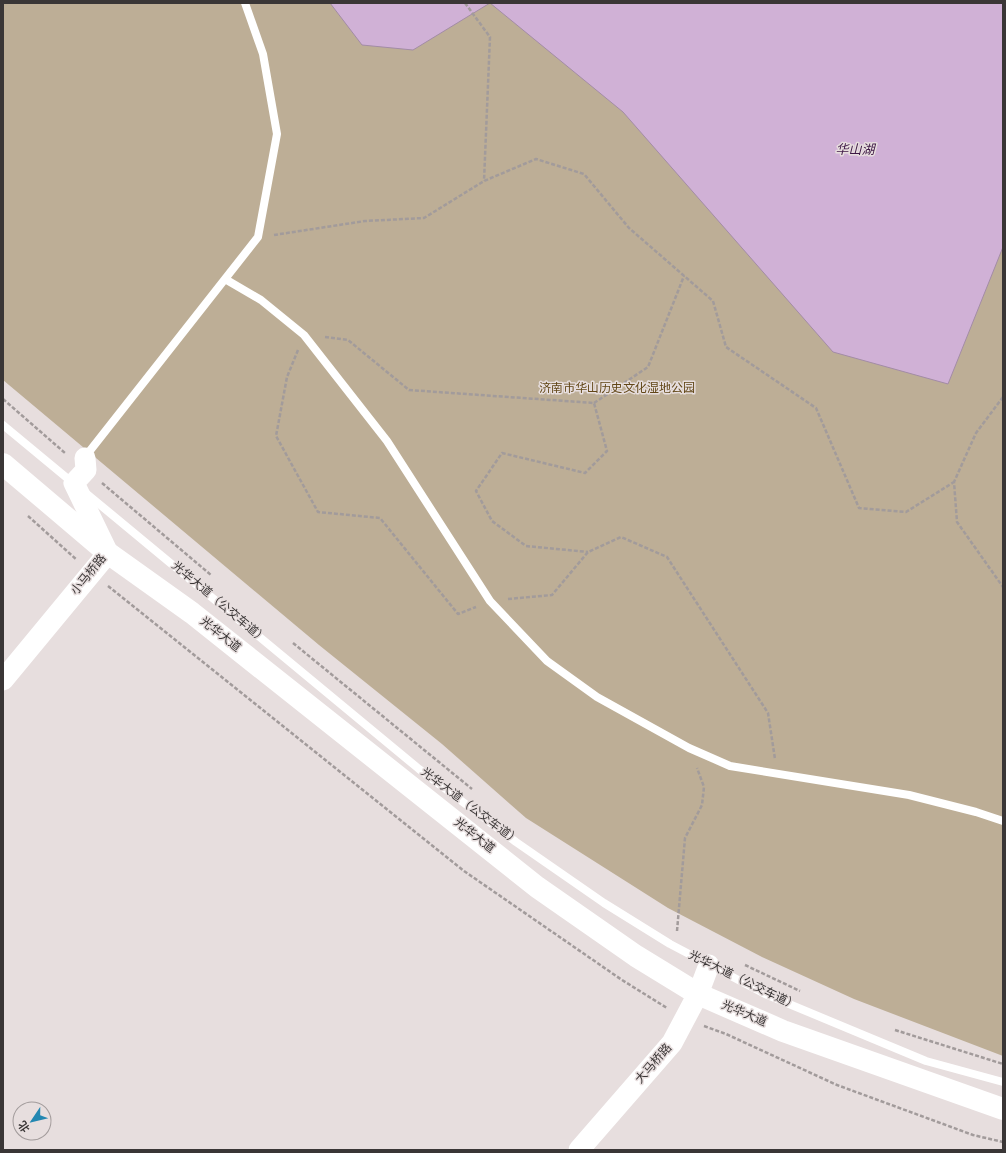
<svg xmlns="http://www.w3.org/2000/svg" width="1006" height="1153" font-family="Overpass,'Noto Sans SC',sans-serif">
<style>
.green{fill:#bdae96}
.water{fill:#d0b1d6;stroke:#a38ca6}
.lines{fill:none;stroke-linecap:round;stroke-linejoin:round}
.path{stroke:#a29b9b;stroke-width:2.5;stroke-dasharray:4 2;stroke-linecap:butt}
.service{stroke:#fff;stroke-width:8}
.tertiary{stroke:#fff;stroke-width:21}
.secondary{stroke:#fff;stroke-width:22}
.labels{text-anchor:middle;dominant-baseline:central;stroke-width:3;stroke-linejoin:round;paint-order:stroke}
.park-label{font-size:12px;fill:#614616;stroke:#e7dede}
.street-label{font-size:12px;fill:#3a3636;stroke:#e7dede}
.water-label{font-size:13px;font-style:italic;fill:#3d1745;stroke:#e7dede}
</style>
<rect width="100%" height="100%" fill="#e7dede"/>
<path class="green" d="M 3,3 L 1003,3 L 1003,1056 L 854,999 L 762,957 L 668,908 L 526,818 L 442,744 L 319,645 L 3,380 Z"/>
<path class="water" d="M 330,3 L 1003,3 L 1003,247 L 948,384 L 833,352 L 623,112 L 490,3 L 413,50 L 362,45 Z"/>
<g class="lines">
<path class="path" d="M 465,3 L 490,37 L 484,181
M 274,235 L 365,221 L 424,218 L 484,181 L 536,159 L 584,174 L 629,228 L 713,301 L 726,347 L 816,408 L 859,508 L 906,512 L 954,482
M 325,337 L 348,340 L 409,390 L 594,403 L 607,451 L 585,473 L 502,453 L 476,491 L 492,521 L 526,546 L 588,552
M 298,350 L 287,377 L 276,436 L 318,512 L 380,518 L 458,614 L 476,607
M 1003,397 L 976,433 L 954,482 L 957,522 L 1003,587
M 3,399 L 65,453
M 594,403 L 648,367 L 684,276
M 102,483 L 211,575
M 28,516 L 77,560
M 108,586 L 464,871 L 622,980 L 667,1008
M 508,599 L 552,595 L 588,552 L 621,537 L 667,557 L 768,713 L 775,759
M 293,643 L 472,789
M 677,931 L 685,838 L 702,805 L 704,787 L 697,768
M 745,965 L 800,991
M 704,1026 L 726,1034 L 837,1085 L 973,1135 L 1003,1142
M 895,1030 L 1003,1064"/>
<path class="service" d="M 225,279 L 261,300 L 304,335 L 387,441 L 490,601 L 547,661 L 597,697 L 689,748 L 730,766 L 909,795 L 976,812 L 1003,821
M 3,425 L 73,483
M 85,457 L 258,237 L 277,134 L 263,54 L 245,3
M 87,494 L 419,769 L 516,842 L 604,903 L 670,944 L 765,994 L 926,1061 L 1003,1082"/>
<path class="tertiary" d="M 3,680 L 108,553 L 74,483 L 86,470 L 85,458
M 579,1150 L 672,1043 L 698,994 L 709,965"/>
<path class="secondary" d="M 3,464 L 108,553 L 192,613 L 537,887 L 636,956 L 698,994 L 783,1031 L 1003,1109"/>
</g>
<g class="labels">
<g class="park-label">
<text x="617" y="389">济南市华山历史文化湿地公园</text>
</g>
<g class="street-label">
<text transform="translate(89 575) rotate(-51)">小马桥路</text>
<text transform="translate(219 603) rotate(40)">光华大道（公交车道）</text>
<text transform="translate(220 635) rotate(38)">光华大道</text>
<text transform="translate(470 807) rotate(37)">光华大道（公交车道）</text>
<text transform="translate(474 836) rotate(38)">光华大道</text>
<text transform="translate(743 981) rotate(26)">光华大道（公交车道）</text>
<text transform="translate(744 1014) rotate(23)">光华大道</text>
<text transform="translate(654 1064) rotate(-49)">大马桥路</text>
</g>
<g class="water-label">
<text x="855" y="151">华山湖</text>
</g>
</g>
<rect width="1006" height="1153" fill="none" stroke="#3a3636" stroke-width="8"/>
<g transform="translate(32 1121) rotate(235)"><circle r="19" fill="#e7dede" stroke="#a29b9b"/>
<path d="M0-3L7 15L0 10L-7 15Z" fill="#2387b1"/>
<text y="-6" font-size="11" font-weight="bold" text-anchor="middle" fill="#3a3636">北</text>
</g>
</svg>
